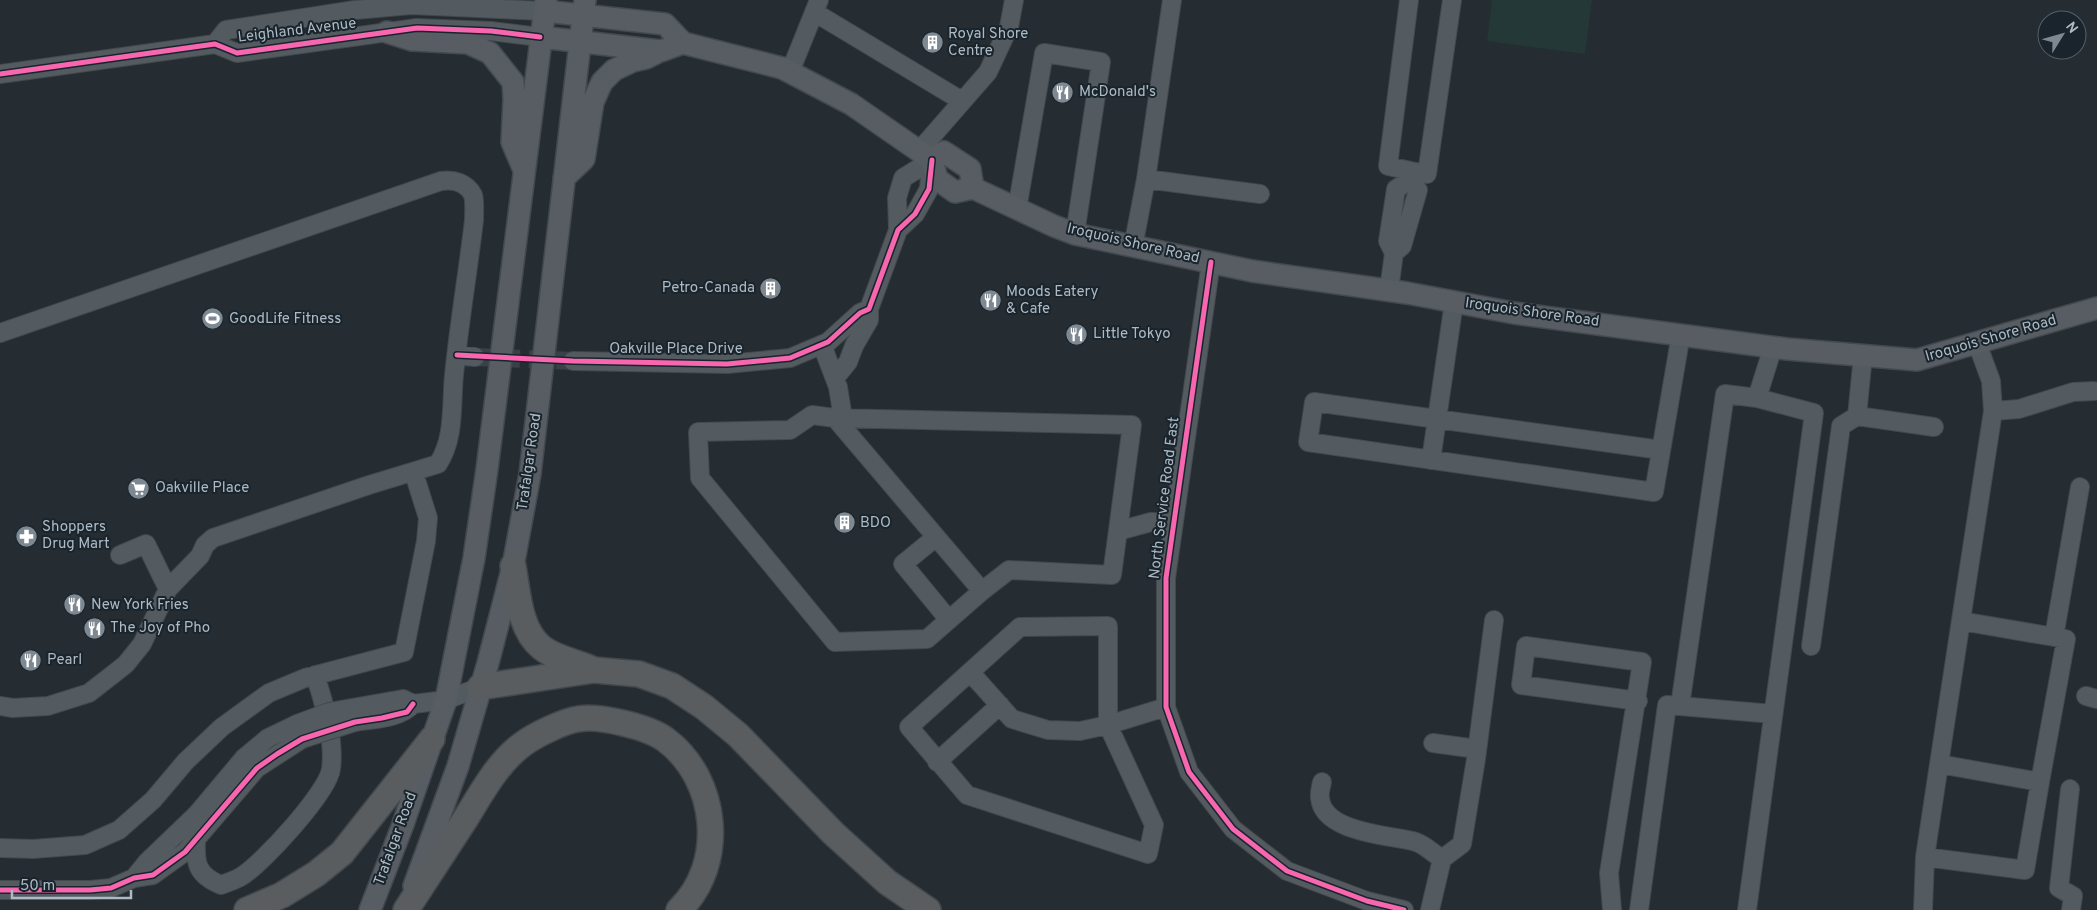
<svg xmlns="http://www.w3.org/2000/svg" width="2097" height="910" font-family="Overpass,sans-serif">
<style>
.green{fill:#233837}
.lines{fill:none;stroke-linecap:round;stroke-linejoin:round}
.minor-tunnel{stroke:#394148;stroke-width:18;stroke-dasharray:18 9;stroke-linecap:butt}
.minor-casing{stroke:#42484c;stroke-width:20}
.major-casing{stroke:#42494f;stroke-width:24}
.highway-casing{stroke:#41484d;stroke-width:28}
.minor{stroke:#545b60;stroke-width:18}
.major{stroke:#575d62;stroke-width:21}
.highway{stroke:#5a5d60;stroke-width:25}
.minor-bridge-casing{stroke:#42484c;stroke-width:20;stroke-linecap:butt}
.minor-bridge{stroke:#545b60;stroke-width:18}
.cycleway-casing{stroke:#19242c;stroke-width:8}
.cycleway{stroke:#f766af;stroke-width:5}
.labels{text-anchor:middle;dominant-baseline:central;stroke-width:4;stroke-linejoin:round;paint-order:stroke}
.street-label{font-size:15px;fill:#adbac4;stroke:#19242c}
.poi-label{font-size:15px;fill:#adbac4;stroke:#19242c;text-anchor:start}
</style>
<rect width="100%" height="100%" fill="#252c32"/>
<path class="green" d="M 1492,0 L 1592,0 L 1585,54 L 1487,41 Z"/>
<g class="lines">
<path class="minor-tunnel" d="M 475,357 L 573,361"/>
<defs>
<path id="minor" d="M 1409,0 L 1388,166 L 1411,171
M 814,12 L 962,101
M 215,44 L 226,30 L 355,10 L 411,5 L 544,11
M 790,72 L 819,0
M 0,74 L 215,44 L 237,53 L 417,28 L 491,31 L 540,37
M 919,151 L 988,72 L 1009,27 L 1014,0
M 1146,179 L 1260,194
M 1017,209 L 1044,53 L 1101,62 L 1075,234
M 898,230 L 897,198 L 903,178 L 932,160
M 1133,247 L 1146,179 L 1172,0
M 1394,253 L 1402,246 L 1418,190 L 1410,180
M 1211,262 L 1166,578 L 1166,707 L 1189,772 L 1233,829 L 1287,871 L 1367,901 L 1404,910
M 1389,290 L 1394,253 L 1388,241 L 1396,189 L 1410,180 L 1411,171 L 1427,174 L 1452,0
M 0,333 L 441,181 C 454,179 467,183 473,195 C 475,201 474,213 474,220 C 468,272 459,324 454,375 C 451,406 455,438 438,464 L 369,485 L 213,538 L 205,545 L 200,556 L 168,589 L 142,644 L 126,664 L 116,672 L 89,693 L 48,706 L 13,708 L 0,706
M 822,345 L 838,387 L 843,418
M 457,355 L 475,357
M 1863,355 L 1857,416 L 1934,427
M 573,361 L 727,364 L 790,358 L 828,342 L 860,313 L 869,309
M 835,378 L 848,362 L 854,346 L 869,320 L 869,309 L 898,230 L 915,214 L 929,189 L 931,163
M 1993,411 L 2019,409 L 2073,392 L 2094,391
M 835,418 L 1132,425 L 1112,575 L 1009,570 L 982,591 L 927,639 L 835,642 L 700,478 L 698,432 L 790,430 L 812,415 L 835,418 L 982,591
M 1661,450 L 1314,402 L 1308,442 L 1654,492 L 1681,334
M 1431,460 L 1454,302
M 1118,531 L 1151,522 L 1173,523
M 936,537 L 903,564 L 949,620
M 120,555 L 146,544 L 168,589
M 1961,621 L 2066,639 L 2040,782
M 1108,626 L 1108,725 L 1154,825 L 1148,854 L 967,795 L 909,727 L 1020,627 Z
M 2054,637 L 2080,487
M 1811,646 L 1841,426 L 1857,416
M 970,672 L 1012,719 L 1048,730 L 1080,731 L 1108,725 L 1166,707
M 2086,696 L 2097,699
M 1680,706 L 1773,714
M 352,708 L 403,699 L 413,704 L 446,700 L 480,687
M 355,722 C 373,719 400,719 413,704
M 1433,743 L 1477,749
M 937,762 L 1000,705
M 1939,764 L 1993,411 L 1991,381 L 1977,343
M 1322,782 C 1321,787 1319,793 1320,798 C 1323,833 1391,835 1416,842 C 1425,845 1434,854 1442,859
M 2070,789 L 2059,888 L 2073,896 L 2071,910
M 196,840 C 195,864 197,875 221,885 C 229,882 236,880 242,876 C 263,863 328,792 331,769 C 335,740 324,702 315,675
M 0,848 L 33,849 L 85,845 L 119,830 L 153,800 L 186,761 L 222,727 L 269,693 L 305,678 L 404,652 L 426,541 L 428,518 L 417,483
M 134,878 L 147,862 L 197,814 L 244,758 L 268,738 L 297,724
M 0,890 L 90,890 L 111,888 L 134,878 L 153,875 L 185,852 L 257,768 L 302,739
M 1430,910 L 1442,859 L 1462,844 L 1476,759 L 1494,620
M 1612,910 L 1609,873 L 1642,662 L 1526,646 L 1521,685 L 1638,701
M 1639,910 L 1667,705 L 1680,706 L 1725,394 L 1757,398 L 1773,347
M 1747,910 L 1814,413 L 1757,398
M 1923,910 L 1925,857 L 1939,764 L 2040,782 L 2025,870 L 1925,857"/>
<path id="major" d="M 544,11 L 665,24 L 683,43
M 387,32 L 412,40 L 468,43 L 490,53 L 513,82 L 514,99 L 512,142 L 524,170
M 540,37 L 661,51 L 683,43 L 782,68 L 851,104 L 932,160 L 937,179 L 955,192 L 973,188 L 1054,226 L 1075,234 L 1252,271 L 1407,293 L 1514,313 L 1787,349 L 1917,360 L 2097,308
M 932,160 L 944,152 L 970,169 L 973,188
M 564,178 L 584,159 L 593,102 L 602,82 L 614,70 L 633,61 L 646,58 L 656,53
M 414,886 L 458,766 L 488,663 L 513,566 L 530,474 L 585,0
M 370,910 L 402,827 L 446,700 L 474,558 L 487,469 L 546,0"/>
<path id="highway" d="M 513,566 C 518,593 519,629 541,647 C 554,658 576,662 592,669
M 480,687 L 594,670 L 639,674 L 672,686 L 704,707 L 738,735 L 833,833 L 887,882 L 928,910
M 247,910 L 282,895 L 316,874 L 342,853 L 432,739
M 406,910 C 426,879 446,849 466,818 C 482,792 498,762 523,744 C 535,735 564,721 578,719 C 599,715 649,727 666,740 C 718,779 727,864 679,910"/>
</defs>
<use href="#minor" class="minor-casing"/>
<use href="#major" class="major-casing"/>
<use href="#highway" class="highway-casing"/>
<use href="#minor" class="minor"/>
<use href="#major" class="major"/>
<use href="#highway" class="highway"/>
<defs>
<path id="minor-bridge" d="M 297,724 L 329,712 L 352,708
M 302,739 L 355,722"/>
</defs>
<use href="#minor-bridge" class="minor-bridge-casing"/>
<use href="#minor-bridge" class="minor-bridge"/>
<defs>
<path id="cycleway" d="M 0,74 L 215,44 L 237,53 L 417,28 L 491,31 L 540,37
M 1211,262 L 1166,578 L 1166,707 L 1189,772 L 1233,829 L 1287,871 L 1367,901 L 1404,910
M 457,355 L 573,361 L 727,364 L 790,358 L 828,342 L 860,313 L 869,309 L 898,230 L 915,214 L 929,189 L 932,160
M 0,890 L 90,890 L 111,888 L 134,878 L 153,875 L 185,852 L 257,768 L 277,754 L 302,739 L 355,722 L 382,718 L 407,712 L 413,704"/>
</defs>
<use href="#cycleway" class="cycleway-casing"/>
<use href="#cycleway" class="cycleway"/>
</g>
<defs>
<symbol id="building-disc" viewBox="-11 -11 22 22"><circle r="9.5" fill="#7d8891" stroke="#19242c"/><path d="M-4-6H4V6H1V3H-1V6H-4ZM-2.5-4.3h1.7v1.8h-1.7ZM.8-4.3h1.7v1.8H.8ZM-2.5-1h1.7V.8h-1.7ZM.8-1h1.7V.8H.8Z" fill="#fff"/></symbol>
<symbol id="restaurant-disc" viewBox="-11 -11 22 22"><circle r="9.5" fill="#7d8891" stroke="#19242c"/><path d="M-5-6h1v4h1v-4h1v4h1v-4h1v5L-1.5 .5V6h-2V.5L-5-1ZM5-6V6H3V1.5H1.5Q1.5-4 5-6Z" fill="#fff"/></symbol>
<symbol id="stadium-disc" viewBox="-11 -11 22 22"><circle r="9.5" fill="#7d8891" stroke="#19242c"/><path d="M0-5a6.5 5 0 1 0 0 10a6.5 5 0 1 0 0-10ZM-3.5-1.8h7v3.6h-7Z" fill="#fff"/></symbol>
<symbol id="supermarket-disc" viewBox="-11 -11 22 22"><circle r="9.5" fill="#7d8891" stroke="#19242c"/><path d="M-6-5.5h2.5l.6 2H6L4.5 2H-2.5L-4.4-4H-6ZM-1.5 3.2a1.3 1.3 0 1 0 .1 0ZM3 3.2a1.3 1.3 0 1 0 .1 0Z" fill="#fff"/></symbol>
<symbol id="pharmacy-disc" viewBox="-11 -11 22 22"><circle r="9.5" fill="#7d8891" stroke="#19242c"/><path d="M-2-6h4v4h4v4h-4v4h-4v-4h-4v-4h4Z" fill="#fff"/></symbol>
</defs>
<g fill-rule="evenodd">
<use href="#building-disc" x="920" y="30" width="25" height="25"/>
<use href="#restaurant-disc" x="1050" y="80" width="25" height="25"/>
<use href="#building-disc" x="758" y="276" width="25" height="25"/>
<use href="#restaurant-disc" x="978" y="288" width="25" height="25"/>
<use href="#stadium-disc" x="200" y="306" width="25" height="25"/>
<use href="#restaurant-disc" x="1064" y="322" width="25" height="25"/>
<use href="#supermarket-disc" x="126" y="476" width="25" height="25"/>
<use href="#building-disc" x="832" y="510" width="25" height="25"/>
<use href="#pharmacy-disc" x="14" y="524" width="25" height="25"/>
<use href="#restaurant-disc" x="62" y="592" width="25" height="25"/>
<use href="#restaurant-disc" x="82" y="616" width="25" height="25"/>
<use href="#restaurant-disc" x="18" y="648" width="25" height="25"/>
</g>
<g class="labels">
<g class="street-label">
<text transform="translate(297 31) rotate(-7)">Leighland Avenue</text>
<text transform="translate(1133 244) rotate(13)">Iroquois Shore Road</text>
<text transform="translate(1532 313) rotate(8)">Iroquois Shore Road</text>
<text transform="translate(1991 339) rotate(-16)">Iroquois Shore Road</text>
<text x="676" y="349">Oakville Place Drive</text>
<text transform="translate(530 462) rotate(-82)">Trafalgar Road</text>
<text transform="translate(1165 498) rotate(-83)">North Service Road East</text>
<text transform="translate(396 839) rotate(-70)">Trafalgar Road</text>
</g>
<g class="poi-label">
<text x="948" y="34">Royal Shore<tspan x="948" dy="17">Centre</tspan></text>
<text x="1079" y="92">McDonald's</text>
<text x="755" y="288" text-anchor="end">Petro-Canada</text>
<text x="1006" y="292">Moods Eatery<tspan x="1006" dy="17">&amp; Cafe</tspan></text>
<text x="229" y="319">GoodLife Fitness</text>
<text x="1093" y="334">Little Tokyo</text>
<text x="155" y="488">Oakville Place</text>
<text x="860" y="523">BDO</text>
<text x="42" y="527">Shoppers<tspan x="42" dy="17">Drug Mart</tspan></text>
<text x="91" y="605">New York Fries</text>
<text x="110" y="628">The Joy of Pho</text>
<text x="47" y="660">Pearl</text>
</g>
</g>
<g transform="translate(2062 35) rotate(53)"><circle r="24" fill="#19242c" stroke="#546069"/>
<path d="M0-4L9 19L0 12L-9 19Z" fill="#7d8891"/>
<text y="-8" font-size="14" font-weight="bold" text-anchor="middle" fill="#adbac4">N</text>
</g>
<path d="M12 890v8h119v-8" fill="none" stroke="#adbac4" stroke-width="2.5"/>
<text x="20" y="890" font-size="15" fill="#adbac4" stroke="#19242c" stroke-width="4" paint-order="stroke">50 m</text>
</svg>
